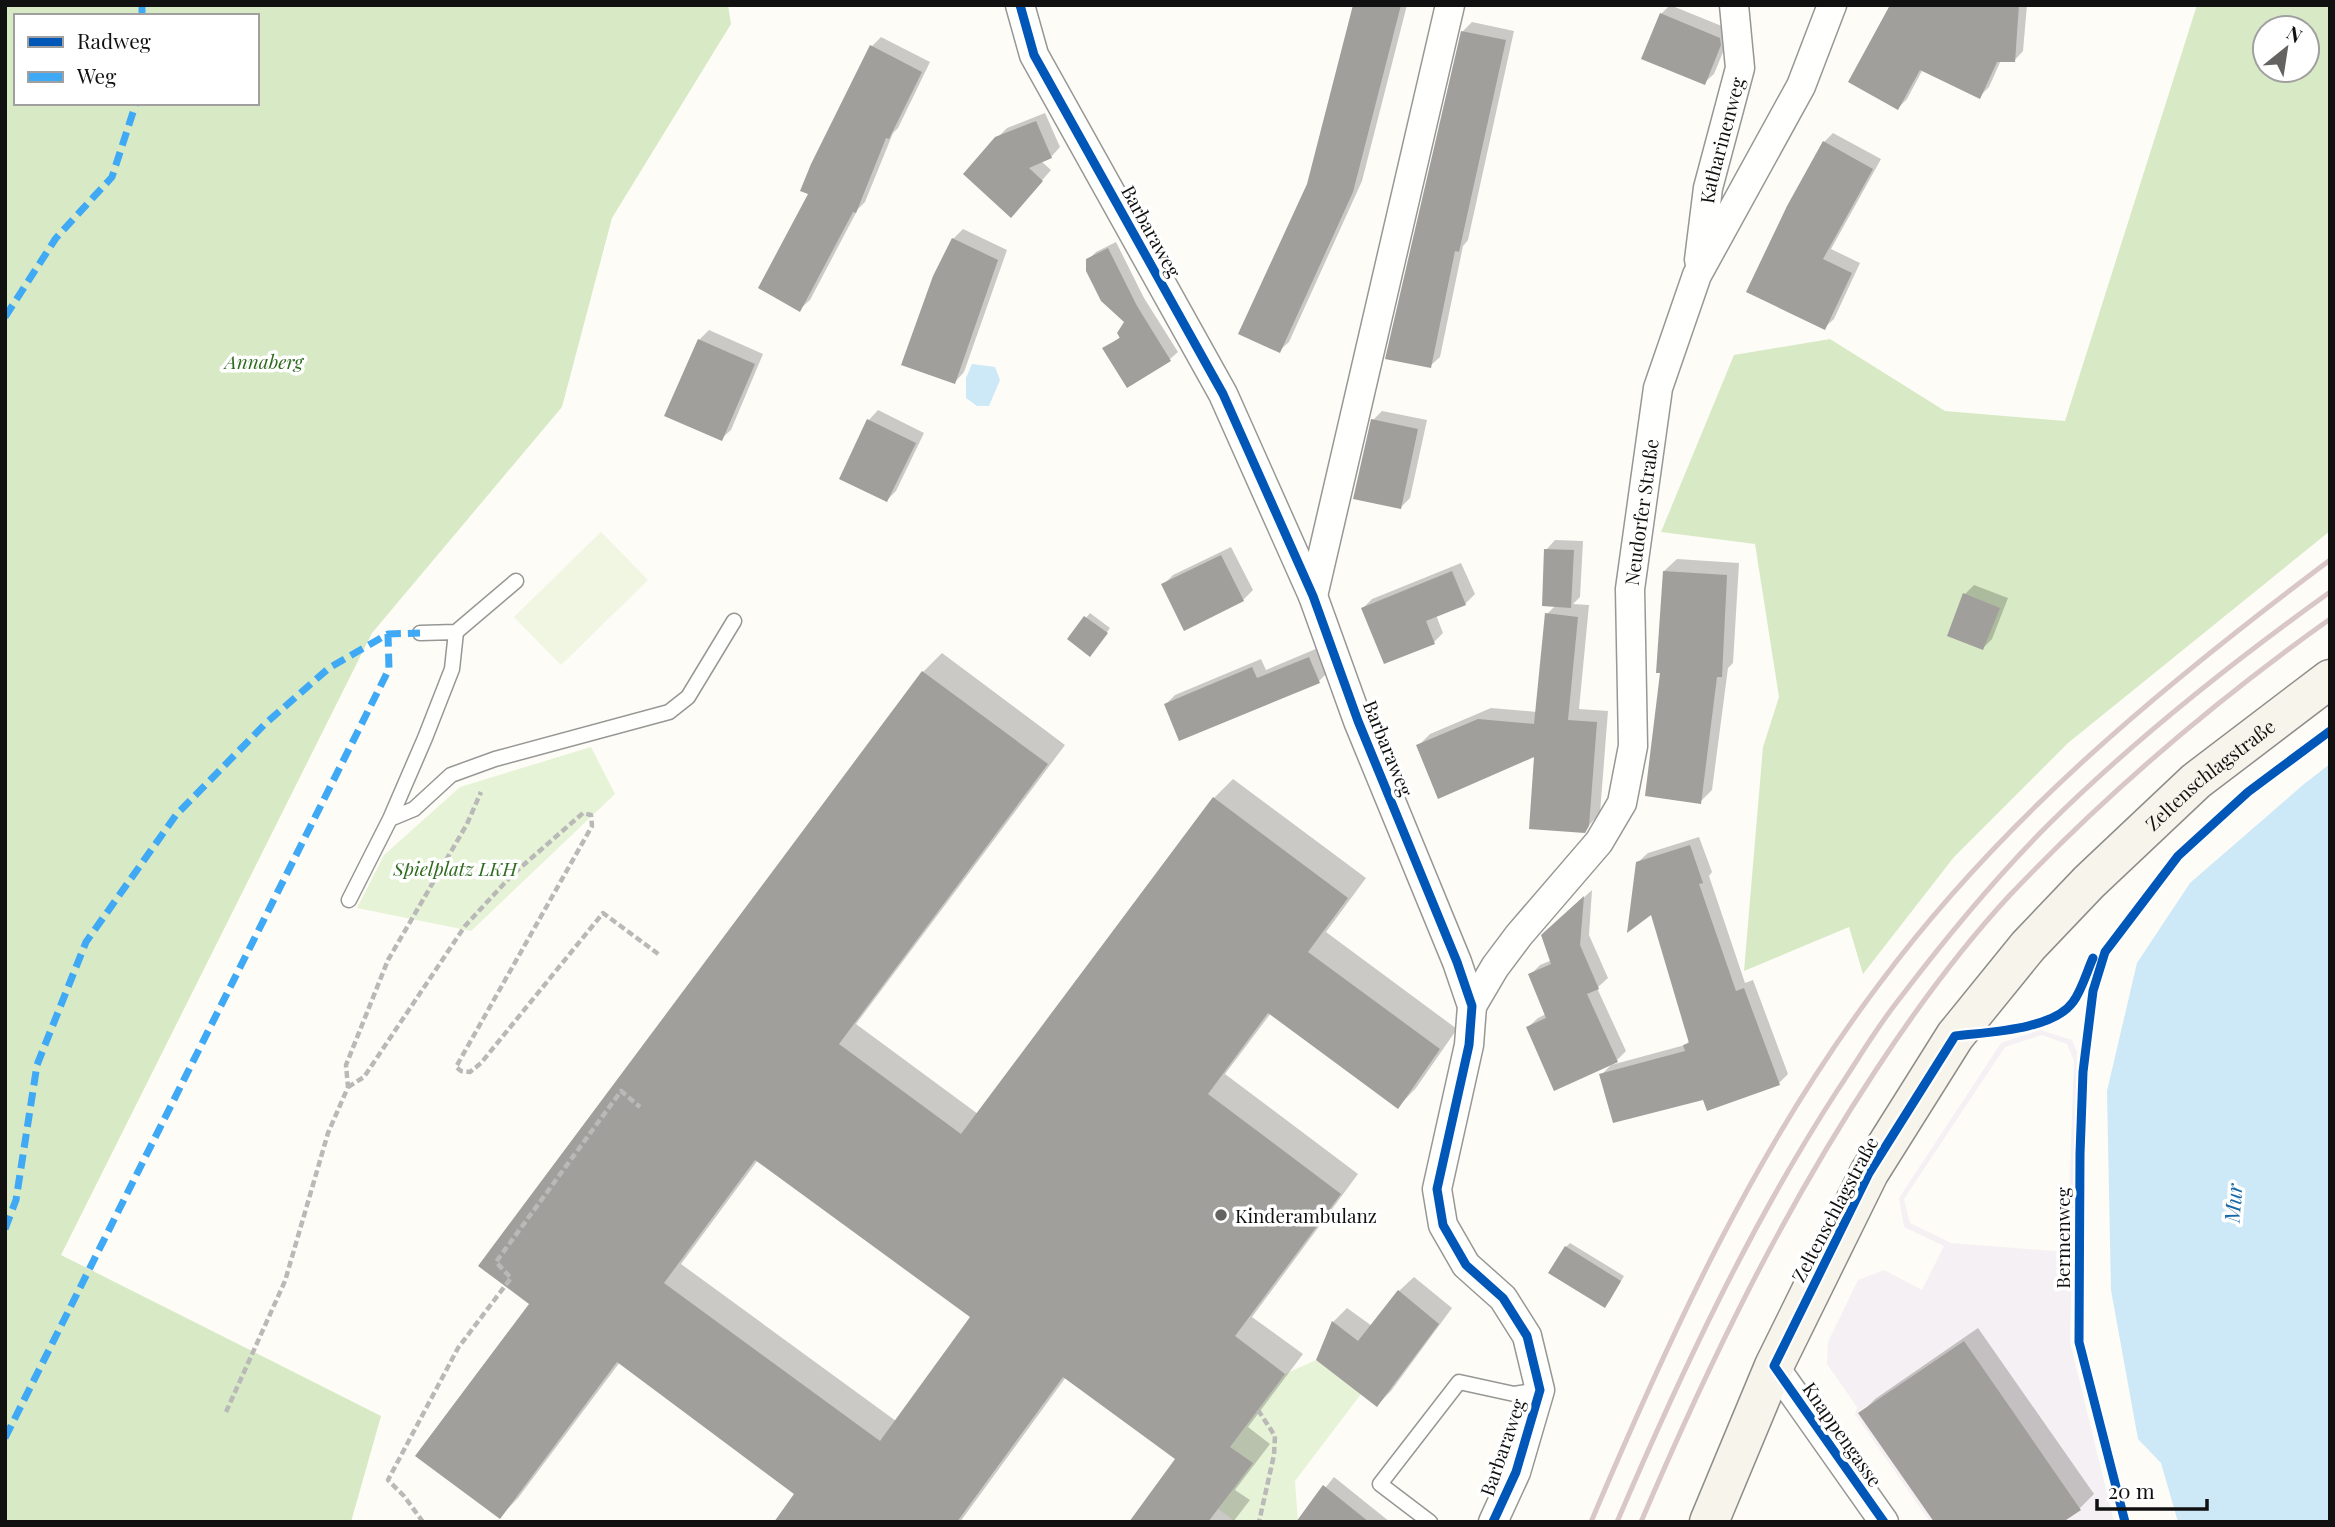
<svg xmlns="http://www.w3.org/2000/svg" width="2335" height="1527" font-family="'Playfair Display',serif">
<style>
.industrial{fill:#f5f0f3;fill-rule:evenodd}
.green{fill:#e7f3d7}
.forest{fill:#d8eac5;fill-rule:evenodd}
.pitch{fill:#f0f6e1}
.water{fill:#cde8f7}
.shadow{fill:#0003;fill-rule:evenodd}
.building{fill:#a19f9c;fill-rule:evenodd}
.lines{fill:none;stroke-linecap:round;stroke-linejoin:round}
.service-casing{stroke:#979795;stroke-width:17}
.minor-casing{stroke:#979795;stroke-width:31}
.secondary-casing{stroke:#8e8d8b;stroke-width:41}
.path{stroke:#b9b9b8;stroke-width:4.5;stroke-dasharray:7 3.5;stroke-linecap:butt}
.service{stroke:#fffffe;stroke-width:14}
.minor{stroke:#fffffe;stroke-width:28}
.secondary{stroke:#f6f4eb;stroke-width:38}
.rail{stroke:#d9c6c7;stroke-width:5}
.quiet{stroke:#3fa9f5;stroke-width:7;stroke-dasharray:14 7;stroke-linecap:butt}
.cycleway-casing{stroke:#fff;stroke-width:13}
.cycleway{stroke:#0057b8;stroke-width:9}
.poi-dot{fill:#646362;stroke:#fff;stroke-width:2.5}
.labels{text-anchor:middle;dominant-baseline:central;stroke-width:7;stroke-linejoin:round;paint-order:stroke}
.street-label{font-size:19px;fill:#111;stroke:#fff}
.park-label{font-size:19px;font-style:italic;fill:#2f6b1f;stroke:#fff}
.poi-label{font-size:19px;fill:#111;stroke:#fff;text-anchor:start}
.water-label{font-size:21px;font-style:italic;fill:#1768a6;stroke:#fff}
</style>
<rect width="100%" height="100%" fill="#fdfcf7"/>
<path class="industrial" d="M 2040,1030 L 2072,1040 L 2077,1052 L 2070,1342 L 2114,1522 L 2063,1522 L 2081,1509 L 1963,1341 L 1858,1413 L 1934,1522 L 1930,1522 L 1855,1414 L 1857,1407 L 1827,1364 L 1828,1342 L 1858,1280 L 1884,1270 L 1922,1290 L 1944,1246 L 1904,1227 L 1899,1198 L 2001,1043 ZM 2042,1035 L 2067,1044 L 2074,1061 L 2067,1252 L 1951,1243 L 1910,1223 L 1904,1199 L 2005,1047 Z"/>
<path class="green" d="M 591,747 L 615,794 L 471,931 L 357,908 L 384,855 L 460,787 Z
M 1316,1360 L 1361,1394 L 1295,1481 L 1298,1522 L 1230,1522 L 1232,1519 L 1218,1509 L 1252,1463 L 1230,1447 L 1285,1374 Z"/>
<path class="forest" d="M 5,5 L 728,5 L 731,24 L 612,218 L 562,407 L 372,633 L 61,1255 L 381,1416 L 351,1522 L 5,1522 ZM 16,16 L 257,16 L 257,103 L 16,103 Z
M 2197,5 L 2330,5 L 2330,531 L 2068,743 L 1954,857 L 1863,974 L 1849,927 L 1744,971 L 1763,747 L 1779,697 L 1755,544 L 1661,532 L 1734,355 L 1830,339 L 1945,411 L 2065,421 ZM 2265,28 L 2307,28 L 2307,70 L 2265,70 Z"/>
<path class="pitch" d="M 601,532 L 648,580 L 561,665 L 514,617 Z"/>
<path class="water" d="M 972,364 L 995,367 L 1000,380 L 989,406 L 977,406 L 966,398 L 966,378 Z
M 2330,764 L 2330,1522 L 2178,1522 L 2161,1463 L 2138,1439 L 2111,1290 L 2107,1091 L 2137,963 L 2190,883 L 2304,784 Z"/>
<path class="shadow" d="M 1355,5 L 1407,5 L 1362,181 L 1289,342 L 1279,351 L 1309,184 Z
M 1670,5 L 1729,29 L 1730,35 L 1714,74 L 1704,83 L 1661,14 Z
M 1892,5 L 2027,5 L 2023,51 L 2014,61 L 2001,60 L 1989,87 L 1980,96 L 1923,69 L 1907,99 L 1898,108 Z
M 1472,22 L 1514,31 L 1468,240 L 1463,246 L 1440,357 L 1430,366 L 1463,31 Z
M 881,37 L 930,62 L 898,128 L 893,133 L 865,202 L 858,209 L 810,300 L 800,309 L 810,193 L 872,46 Z
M 1045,113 L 1060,147 L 1051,157 L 1041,161 L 1051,170 L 1020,206 L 997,138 L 1007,128 Z
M 1833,133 L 1881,159 L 1831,249 L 1860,263 L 1834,319 L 1824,328 L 1748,292 L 1824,142 Z
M 963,229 L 1007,250 L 964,372 L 955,382 L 934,277 L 953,239 Z
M 1116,242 L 1144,298 L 1178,352 L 1170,359 L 1128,386 L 1105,349 L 1121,336 L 1127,322 L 1088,260 L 1096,252 Z
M 709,330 L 763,354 L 731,430 L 721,439 L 699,340 Z
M 878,410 L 924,433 L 896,491 L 887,500 L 841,479 L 869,420 Z
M 1382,411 L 1427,420 L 1410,498 L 1401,507 L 1373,420 Z
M 1555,540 L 1583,541 L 1580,597 L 1573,604 L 1589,605 L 1579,709 L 1608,711 L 1600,813 L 1584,831 L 1536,754 L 1418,746 L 1430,734 L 1491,708 L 1537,712 L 1547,614 L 1556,605 L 1546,550 Z
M 1231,547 L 1253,590 L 1243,600 L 1185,629 L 1163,585 L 1173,575 Z
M 1677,559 L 1739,563 L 1733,663 L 1728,668 L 1712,790 L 1700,802 L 1662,672 L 1664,571 Z
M 1461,563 L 1475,594 L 1465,604 L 1436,615 L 1443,633 L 1434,642 L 1363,608 L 1372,599 Z
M 1974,585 L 2008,598 L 1992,639 L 1983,648 L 1965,594 Z
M 1090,613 L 1110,628 L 1094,650 L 1069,639 Z
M 1318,648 L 1328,672 L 1319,681 L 1166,704 L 1175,695 L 1261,659 L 1266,670 Z
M 942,653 L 1065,745 L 856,1024 L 978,1114 L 1214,798 L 1233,779 L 1366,878 L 1326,932 L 1457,1029 L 1416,1088 L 1398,1107 L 1271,1013 L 1225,1074 L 1358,1174 L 1252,1317 L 1303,1354 L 1248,1427 L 1270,1444 L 1235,1490 L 1250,1500 L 1233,1522 L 1131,1522 L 1177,1458 L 1066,1377 L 960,1522 L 776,1522 L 797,1494 L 620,1362 L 518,1498 L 500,1517 L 531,1303 L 480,1265 L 923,672 ZM 758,1160 L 973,1317 L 896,1421 L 681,1264 Z
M 1699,837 L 1712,872 L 1709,876 L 1745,983 L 1753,980 L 1788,1074 L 1779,1083 L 1704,1098 L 1601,1075 L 1611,1065 L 1685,1045 L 1690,1040 L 1638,862 L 1648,853 Z
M 1592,890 L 1589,935 L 1608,978 L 1597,988 L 1626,1051 L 1617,1060 L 1528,1027 L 1538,1018 L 1546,1014 L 1530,975 L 1540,965 L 1552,960 L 1553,926 Z
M 1570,1243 L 1624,1276 L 1609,1302 L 1566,1247 Z
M 1414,1277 L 1452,1308 L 1391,1391 L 1377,1405 L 1333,1322 L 1347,1308 L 1372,1326 L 1399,1291 Z
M 1978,1328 L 2094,1494 L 2080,1508 L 2060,1522 L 1861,1413 L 1875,1399 Z
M 1334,1477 L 1390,1522 L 1310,1522 L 1308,1509 Z"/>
<path class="building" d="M 1353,5 L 1401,5 L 1353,192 L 1280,353 L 1238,334 L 1307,184 Z
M 1890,5 L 2019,5 L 2015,62 L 1997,62 L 1980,99 L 1920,70 L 1898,110 L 1848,82 Z
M 1660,13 L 1720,38 L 1721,45 L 1705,85 L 1641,59 Z
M 1461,31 L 1506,40 L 1459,252 L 1455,251 L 1431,368 L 1385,359 Z
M 870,45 L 922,72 L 889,139 L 886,138 L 856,213 L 853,212 L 800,312 L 758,288 L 808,194 L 800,191 L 811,164 Z
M 1036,121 L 1052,158 L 1029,168 L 1043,181 L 1011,218 L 963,174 L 995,137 Z
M 1823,141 L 1873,169 L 1823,259 L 1852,273 L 1825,330 L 1746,292 L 1787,206 Z
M 952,238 L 998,260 L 955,384 L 901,365 L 933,276 Z
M 1108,248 L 1137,306 L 1171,361 L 1127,388 L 1102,348 L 1120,338 L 1117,333 L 1124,322 L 1101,301 L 1086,271 L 1086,259 Z
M 698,339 L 755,364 L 722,441 L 664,416 Z
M 867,419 L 916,443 L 887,502 L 839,479 Z
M 1371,419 L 1418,429 L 1401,509 L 1353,499 Z
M 1544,549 L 1574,550 L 1571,608 L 1542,606 Z
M 1221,555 L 1244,601 L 1184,631 L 1161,584 Z
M 1452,571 L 1466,605 L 1426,621 L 1435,644 L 1384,664 L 1361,608 Z
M 1663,571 L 1727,575 L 1722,677 L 1717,677 L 1701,804 L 1645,796 L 1660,673 L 1656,673 Z
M 1963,593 L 2000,608 L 1983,650 L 1947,636 Z
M 1545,613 L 1578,617 L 1568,720 L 1597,722 L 1589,826 L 1585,833 L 1529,829 L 1534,757 L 1438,799 L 1416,745 L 1478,719 L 1534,724 Z
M 1084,616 L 1108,633 L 1090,657 L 1067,639 Z
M 1309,657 L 1320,683 L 1179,741 L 1164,704 L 1252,667 L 1257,678 Z
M 922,671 L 1048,764 L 839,1044 L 961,1134 L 1213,797 L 1348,898 L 1308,952 L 1440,1049 L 1398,1109 L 1268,1013 L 1208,1094 L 1341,1194 L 1235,1336 L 1285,1374 L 1230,1447 L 1253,1463 L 1208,1522 L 1129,1522 L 1175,1459 L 1063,1377 L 957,1522 L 774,1522 L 794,1494 L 617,1362 L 500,1519 L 415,1456 L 529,1304 L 478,1266 ZM 755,1160 L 970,1317 L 880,1441 L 664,1283 Z
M 1690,845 L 1703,883 L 1699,884 L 1736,991 L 1744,988 L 1780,1085 L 1707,1111 L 1703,1100 L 1613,1123 L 1599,1074 L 1685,1051 L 1683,1045 L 1689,1043 L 1651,915 L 1627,933 L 1636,862 Z
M 1584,896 L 1580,945 L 1599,989 L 1587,994 L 1618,1062 L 1554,1091 L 1526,1027 L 1546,1018 L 1528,974 L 1551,964 L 1541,935 Z
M 1565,1246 L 1621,1281 L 1605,1308 L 1548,1273 Z
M 1398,1290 L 1439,1324 L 1377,1407 L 1316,1360 L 1332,1321 L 1358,1341 Z
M 1964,1341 L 2081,1510 L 2063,1522 L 1934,1522 L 1858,1413 Z
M 1323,1485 L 1369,1522 L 1296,1522 Z"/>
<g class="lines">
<defs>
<path id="service" d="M 420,633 L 456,632 L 516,581
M 390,819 L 414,809 L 451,775 L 495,759 L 669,712 L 688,697 L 734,621
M 349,900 L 390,819 L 425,738 L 452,669 L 456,632
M 1430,1522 L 1380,1484 L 1459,1382 L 1514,1394 L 1540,1390"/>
<g id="minor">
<path d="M 1020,5 L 1034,55 L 1223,394 L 1313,596 L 1358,721 L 1457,962 L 1472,1006 L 1469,1045 L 1437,1189 L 1443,1225 L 1466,1265 L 1503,1298 L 1527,1336 L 1540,1390 L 1516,1472 L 1493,1522"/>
<path id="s1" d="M 1699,260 L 1708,188 L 1740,68 L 1734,5"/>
<path d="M 1313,596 L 1450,5"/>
<path id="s2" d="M 1472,1006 L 1495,967 L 1519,935 L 1599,842 L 1622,803 L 1633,746 L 1630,589 L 1658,388 L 1697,275 L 1801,86 L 1832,5"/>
<path d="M 1774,1366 L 1884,1522"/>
</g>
<g id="secondary">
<path id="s3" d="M 1709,1522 L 1774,1366 L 1869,1173 L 1955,1036 L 2028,946 L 2089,882 L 2196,781 L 2330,679"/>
</g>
</defs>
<use href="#service" class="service-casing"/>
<use href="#minor" class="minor-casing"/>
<use href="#secondary" class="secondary-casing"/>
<path class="path" d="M 348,1087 L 364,1077 L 465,926 L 512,875 L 583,813 L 591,815 L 592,826 L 456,1067 L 461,1071 L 470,1072 L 481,1063 L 603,913 L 661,956
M 1258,1410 L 1275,1436 L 1274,1455 L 1259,1522
M 226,1412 L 285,1281 L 328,1133 L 348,1087 L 346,1065 L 388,960 L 467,824 L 481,792
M 423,1522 L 404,1496 L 388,1480 L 458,1348 L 511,1278 L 496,1262 L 621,1091 L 640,1107"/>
<use href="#service" class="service"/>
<use href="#minor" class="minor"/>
<use href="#secondary" class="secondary"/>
<path class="rail" d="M 1591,1522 C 1671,1333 1756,1147 1880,983 C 2003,817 2166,683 2330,560
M 1617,1522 C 1681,1373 1749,1227 1837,1091 C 1857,1061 1875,1030 1897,1002 C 1944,940 1994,879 2049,824 C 2135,739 2231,663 2330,592
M 1641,1522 C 1708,1365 1782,1212 1876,1070 C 1916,1009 1960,949 2010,895 C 2107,793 2215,701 2330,619"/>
<path class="quiet" d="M 142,16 L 142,5
M 5,317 L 56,238 L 112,177 L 136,103
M 5,1229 L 16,1200 L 37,1065 L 86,942 L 176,815 L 265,724 L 329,668 L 388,634 L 420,633
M 5,1438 L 389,669 L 388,634"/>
<defs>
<path id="cycleway" d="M 1020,5 L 1034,55 L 1223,394 L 1313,596 L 1358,721 L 1457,962 L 1472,1006 L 1469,1045 L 1437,1189 L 1443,1225 L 1466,1265 L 1503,1298 L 1527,1336 L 1540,1390 L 1516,1472 L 1493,1522
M 1884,1522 L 1774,1366 L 1869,1173 L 1955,1036 C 1988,1032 2053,1030 2073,1002 C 2082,990 2087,971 2093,958
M 2125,1522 L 2079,1342 L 2080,1154 L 2083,1072 L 2093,991 L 2105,952 L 2178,856 L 2248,792 L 2330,731"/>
</defs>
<use href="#cycleway" class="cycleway-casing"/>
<use href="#cycleway" class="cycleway"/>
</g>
<circle class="poi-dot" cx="1221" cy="1215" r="7"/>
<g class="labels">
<g class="street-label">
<text stroke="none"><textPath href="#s1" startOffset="122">Katharinenweg</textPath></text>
<text transform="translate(1152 231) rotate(61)">Barbaraweg</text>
<text stroke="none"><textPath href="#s2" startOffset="546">Neudorfer Straße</textPath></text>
<text transform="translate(1389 748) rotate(68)">Barbaraweg</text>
<text stroke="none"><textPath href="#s3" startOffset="912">Zeltenschlagstraße</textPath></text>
<text transform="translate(1834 1209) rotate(-62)">Zeltenschlagstraße</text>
<text transform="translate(2062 1238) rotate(-90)">Bermenweg</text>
<text transform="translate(1843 1434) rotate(55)">Knappengasse</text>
<text transform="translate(1502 1447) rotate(-71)">Barbaraweg</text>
</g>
<g class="park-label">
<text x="264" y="361">Annaberg</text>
<text x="455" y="868">Spielplatz LKH</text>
</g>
<g class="poi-label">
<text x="1235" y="1215">Kinderambulanz</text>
</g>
<g class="water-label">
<text transform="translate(2232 1203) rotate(-86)">Mur</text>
</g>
</g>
<rect width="2335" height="1527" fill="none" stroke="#111111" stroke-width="14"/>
<rect x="14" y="14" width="245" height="91" fill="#ffffff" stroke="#a0a0a0" stroke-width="2"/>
<rect x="28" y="37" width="35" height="10" fill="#0057b8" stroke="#a0a0a0" stroke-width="2"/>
<text x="77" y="49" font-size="21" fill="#111111">Radweg</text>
<rect x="28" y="72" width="35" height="10" fill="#3fa9f5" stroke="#a0a0a0" stroke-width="2"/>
<text x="77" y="84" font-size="21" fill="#111111">Weg</text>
<g transform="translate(2286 49) rotate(30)"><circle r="33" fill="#ffffff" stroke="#a0a0a0" stroke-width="2"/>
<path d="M0-5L12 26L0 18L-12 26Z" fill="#646362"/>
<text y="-10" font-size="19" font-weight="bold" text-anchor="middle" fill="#111111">N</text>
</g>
<path d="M2097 1499v10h110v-10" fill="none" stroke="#111111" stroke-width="3.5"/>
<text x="2108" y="1499" font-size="21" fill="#111111" stroke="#ffffff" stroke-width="5" paint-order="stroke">20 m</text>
</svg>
